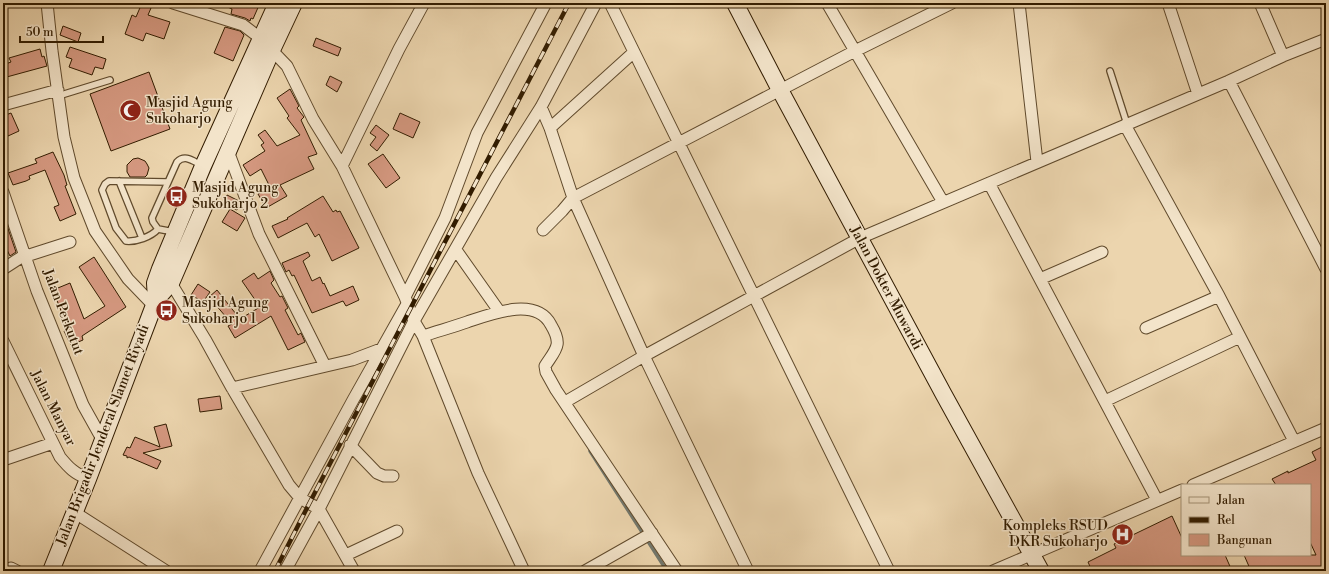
<svg xmlns="http://www.w3.org/2000/svg" width="1329" height="574" font-family="'Libre Bodoni',serif">
<style>
.lines{fill:none;stroke-linecap:round;stroke-linejoin:round}
.stream{stroke:#73786d;stroke-width:3.5}
.building{fill:#d69981;stroke:#321c00}
.service-casing{stroke:#604a2c;stroke-width:8}
.minor-casing{stroke:#604a2c;stroke-width:13}
.secondary-casing{stroke:#321c00;stroke-width:18}
.service{stroke:#f3e4ca;stroke-width:5.5}
.minor{stroke:#f3e4ca;stroke-width:11}
.secondary{stroke:#f3e4ca;stroke-width:16}
.rail-casing{stroke:#321c00;stroke-width:4.5}
.rail{stroke:#f3e4ca;stroke-width:3;stroke-dasharray:9;stroke-linecap:butt}
.labels{text-anchor:middle;dominant-baseline:central;stroke-width:3;stroke-linejoin:round;paint-order:stroke}
.poi-label{font-size:14px;fill:#321c00;stroke:#f3e4ca;text-anchor:start}
.street-label{font-size:14px;fill:#321c00;stroke:#f3e4ca}
</style>
<rect width="100%" height="100%" fill="#ecd5ae"/>
<filter id="stains"><feTurbulence type="fractalNoise" baseFrequency=".005" numOctaves="4"/><feColorMatrix values="0 0 0 0 .2 0 0 0 0 .09 0 0 0 0 .02 0 0 0 .5 -.17"/></filter>
<radialGradient id="worn" r=".72"><stop offset=".6" stop-color="#630" stop-opacity="0"/><stop offset="1" stop-color="#630" stop-opacity=".3"/></radialGradient>
<g class="lines">
<path class="stream" d="M 590,451 L 667,571"/>
</g>
<path class="building" d="M 142,3 L 151,8 L 148,15 L 170,22 L 164,39 L 146,33 L 143,41 L 125,34 L 132,15 L 136,17 Z
M 219,3 L 260,3 L 253,19 L 251,18 L 250,21 L 245,18 L 231,14 L 232,9 Z
M 63,26 L 81,33 L 78,42 L 60,35 Z
M 225,27 L 240,31 L 244,35 L 233,61 L 214,53 Z
M 316,38 L 341,48 L 338,56 L 313,46 Z
M 70,47 L 106,59 L 103,69 L 95,67 L 92,75 L 69,67 L 72,59 L 66,57 Z
M 40,49 L 42,57 L 44,56 L 47,66 L 3,78 L 3,65 L 11,62 L 9,58 Z
M 149,72 L 170,129 L 111,151 L 90,94 Z
M 330,76 L 342,82 L 337,92 L 326,85 Z
M 290,89 L 299,106 L 297,108 L 304,117 L 301,120 L 317,154 L 308,157 L 314,169 L 280,185 L 287,196 L 266,208 L 258,194 L 270,187 L 261,169 L 250,176 L 243,165 L 265,151 L 261,145 L 264,143 L 258,135 L 265,130 L 277,146 L 300,135 L 287,118 L 289,116 L 277,98 Z
M 11,113 L 19,131 L 8,136 L 3,125 L 3,116 Z
M 400,113 L 420,122 L 413,138 L 393,129 Z
M 376,125 L 389,135 L 377,151 L 370,145 L 376,137 L 370,133 Z
M 53,152 L 64,175 L 67,185 L 65,186 L 76,214 L 60,221 L 54,207 L 59,205 L 45,170 L 29,176 L 30,179 L 26,181 L 13,185 L 8,173 L 37,163 L 35,159 Z
M 383,154 L 400,178 L 386,188 L 368,164 Z
M 138,158 L 145,161 L 147,164 L 149,168 L 147,175 L 145,177 L 130,177 L 127,172 L 127,165 L 133,159 Z
M 227,195 L 239,201 L 240,204 L 237,210 L 223,203 Z
M 323,196 L 333,212 L 336,210 L 337,212 L 340,211 L 359,248 L 332,261 L 319,234 L 315,237 L 307,223 L 278,238 L 272,226 L 288,219 L 287,218 Z
M 230,209 L 245,218 L 237,231 L 222,222 Z
M 3,214 L 16,252 L 10,256 L 6,248 L 3,250 Z
M 308,252 L 310,256 L 303,261 L 312,281 L 320,277 L 323,284 L 324,283 L 330,296 L 353,286 L 359,300 L 346,306 L 343,301 L 312,313 L 294,275 L 292,276 L 289,270 L 286,272 L 282,263 Z
M 94,257 L 126,307 L 82,336 L 83,340 L 71,345 L 64,331 L 68,329 L 53,290 L 70,283 L 84,319 L 105,306 L 79,267 Z
M 270,271 L 274,280 L 271,283 L 280,297 L 282,296 L 288,308 L 285,310 L 298,335 L 301,333 L 305,342 L 288,350 L 271,316 L 235,338 L 228,326 L 232,324 L 209,297 L 217,290 L 240,319 L 260,307 L 242,281 L 254,273 L 258,279 Z
M 198,284 L 210,292 L 203,302 L 191,295 Z
M 220,396 L 222,409 L 200,412 L 198,399 Z
M 166,424 L 172,446 L 143,453 L 161,461 L 157,469 L 129,457 L 127,458 L 127,456 L 123,455 L 127,447 L 130,448 L 135,437 L 160,447 L 154,427 Z
M 1326,445 L 1326,571 L 1251,571 L 1244,555 L 1316,555 L 1310,542 L 1310,485 L 1276,485 L 1272,479 L 1288,471 L 1288,473 L 1316,460 L 1312,452 Z
M 1172,516 L 1182,538 L 1182,555 L 1225,555 L 1232,571 L 1092,571 L 1088,562 L 1116,548 L 1114,544 Z"/>
<g class="lines">
<defs>
<path id="service" d="M 1110,71 L 1127,124
M 58,96 L 110,80
M 119,181 L 142,238
M 158,229 C 151,237 136,242 126,241 L 116,228 L 102,190 L 105,184 L 109,181 L 168,182
M 174,232 L 158,229 L 153,222 L 152,218 L 177,162 C 185,154 193,161 201,165"/>
<path id="minor" d="M 47,3 L 52,51 L 64,137 L 74,178 L 95,231 L 128,279 L 154,306
M 173,3 L 243,25 L 260,38 L 287,66 L 313,119 L 342,166 L 405,297 L 414,321 L 423,336 L 478,473 L 524,571
M 610,3 L 889,571
M 827,3 L 943,202
M 1019,3 L 1037,162
M 1168,3 L 1198,94
M 1260,3 L 1283,56
M 1229,81 L 1326,269
M 3,105 L 58,90
M 541,107 L 550,128 L 573,198 L 644,356 L 748,571
M 1125,125 L 1219,296 L 1294,441
M 550,128 L 634,52
M 228,151 L 259,234 L 325,366
M 342,166 L 399,49 L 424,3
M 989,183 L 1157,500
M 3,192 L 37,291 L 50,323 L 83,405 L 102,439
M 543,230 L 562,211 L 573,198 L 855,51 L 952,3
M 456,250 L 499,311
M 3,269 L 20,258 L 70,242
M 1040,279 L 1102,252
M 171,283 L 205,339 L 232,388 L 289,485 L 300,498 L 319,509 L 354,571
M 405,297 L 445,218 L 477,133 L 546,3
M 1146,328 L 1219,296
M 423,336 C 438,331 453,327 467,322 C 491,314 536,296 551,325 C 563,345 556,349 545,366 L 546,372 L 556,390 L 677,571
M 3,341 L 60,457 C 69,468 74,473 88,479
M 232,388 L 352,360 L 381,349
M 1105,401 L 1240,337
M 565,402 L 644,356 L 860,238 L 1229,81 L 1283,56 L 1326,39
M 350,445 L 377,473 L 384,476 L 393,476
M 3,460 L 53,443
M 1193,485 L 1326,428
M 74,512 L 166,571
M 346,555 L 397,531
M 11,568 L 17,571
M 260,571 L 353,400 L 407,304
M 285,571 L 319,509 L 414,321 L 496,178 L 541,107 L 596,3
M 585,571 L 652,533
M 993,571 L 1182,490"/>
<path id="secondary" d="M 735,3 L 780,90 L 944,395 L 1041,571
M 156,300 L 155,283 L 160,269 L 203,166 L 277,3
M 51,571 L 88,479 L 156,300 L 171,283 L 272,50 L 294,3"/>
</defs>
<use href="#service" class="service-casing"/>
<use href="#minor" class="minor-casing"/>
<use href="#secondary" class="secondary-casing"/>
<use href="#service" class="service"/>
<use href="#minor" class="minor"/>
<use href="#secondary" class="secondary"/>
<defs>
<path id="rail" d="M 275,571 L 309,504 L 569,3"/>
</defs>
<use href="#rail" class="rail-casing"/>
<use href="#rail" class="rail"/>
</g>
<defs>
<symbol id="mosque-disc" viewBox="-11 -11 22 22"><circle r="9.5" fill="#8f2418" stroke="#f3e4ca"/><path d="M3.5-4.9A6 6 0 1 0 3.5 4.9A5 5 0 1 1 3.5-4.9Z" fill="#fff"/></symbol>
<symbol id="bus-disc" viewBox="-11 -11 22 22"><circle r="9.5" fill="#8f2418" stroke="#f3e4ca"/><path d="M-5-6H5V4H4V6H2V4H-2V6H-4V4H-5ZM-3.5-4V0h7V-4ZM-3.5 1.2v1.5H-2V1.2ZM2 1.2v1.5H3.5V1.2Z" fill="#fff"/></symbol>
<symbol id="hospital-disc" viewBox="-11 -11 22 22"><circle r="9.5" fill="#8f2418" stroke="#f3e4ca"/><path d="M-5-5h3v3.5h4V-5h3V5h-3V1.5h-4V5h-3Z" fill="#fff"/></symbol>
</defs>
<g fill-rule="evenodd">
<use href="#mosque-disc" x="118" y="98" width="25" height="25"/>
<use href="#bus-disc" x="164" y="184" width="25" height="25"/>
<use href="#bus-disc" x="154" y="298" width="25" height="25"/>
<use href="#hospital-disc" x="1110" y="522" width="25" height="25"/>
</g>
<g class="labels">
<g class="poi-label">
<text x="146" y="103">Masjid Agung<tspan x="146" dy="16">Sukoharjo</tspan></text>
<text x="192" y="188">Masjid Agung<tspan x="192" dy="16">Sukoharjo 2</tspan></text>
<text x="182" y="303">Masjid Agung<tspan x="182" dy="16">Sukoharjo 1</tspan></text>
<text x="1108" y="526" text-anchor="end">Kompleks RSUD<tspan x="1108" dy="16">DKR Sukoharjo</tspan></text>
</g>
<g class="street-label">
<text transform="translate(886 288) rotate(62)">Jalan Dokter Muwardi</text>
<text transform="translate(63 312) rotate(69)">Jalan Perkutut</text>
<text transform="translate(53 408) rotate(63)">Jalan Manyar</text>
<text transform="translate(103 435) rotate(-69)">Jalan Brigadir Jenderal Slamet Riyadi</text>
</g>
</g>
<rect width="1329" height="574" fill="none" stroke="#ecd5ae" stroke-width="16"/>
<rect x="4" y="4" width="1321" height="566" fill="none" stroke="#321c00" stroke-width="2"/>
<rect x="8" y="8" width="1313" height="558" fill="none" stroke="#321c00"/>
<rect x="1181" y="484" width="130" height="72" fill="#f3e4ca" stroke="#a69479"/>
<rect x="1189" y="497" width="20" height="6" fill="#f3e4ca" stroke="#a69479"/>
<text x="1217" y="504" font-size="12" fill="#321c00">Jalan</text>
<rect x="1189" y="517" width="20" height="6" fill="#321c00" stroke="#a69479"/>
<text x="1217" y="524" font-size="12" fill="#321c00">Rel</text>
<rect x="1189" y="534" width="20" height="12" fill="#d69981" stroke="#a69479"/>
<text x="1217" y="544" font-size="12" fill="#321c00">Bangunan</text>
<path d="M20 36v6h83v-6" fill="none" stroke="#321c00" stroke-width="2"/>
<text x="26" y="36" font-size="12" fill="#321c00" stroke="#f3e4ca" stroke-width="3" paint-order="stroke">50 m</text>
<rect width="100%" height="100%" filter="url(#stains)"/>
<rect width="100%" height="100%" fill="url(#worn)"/>
</svg>
